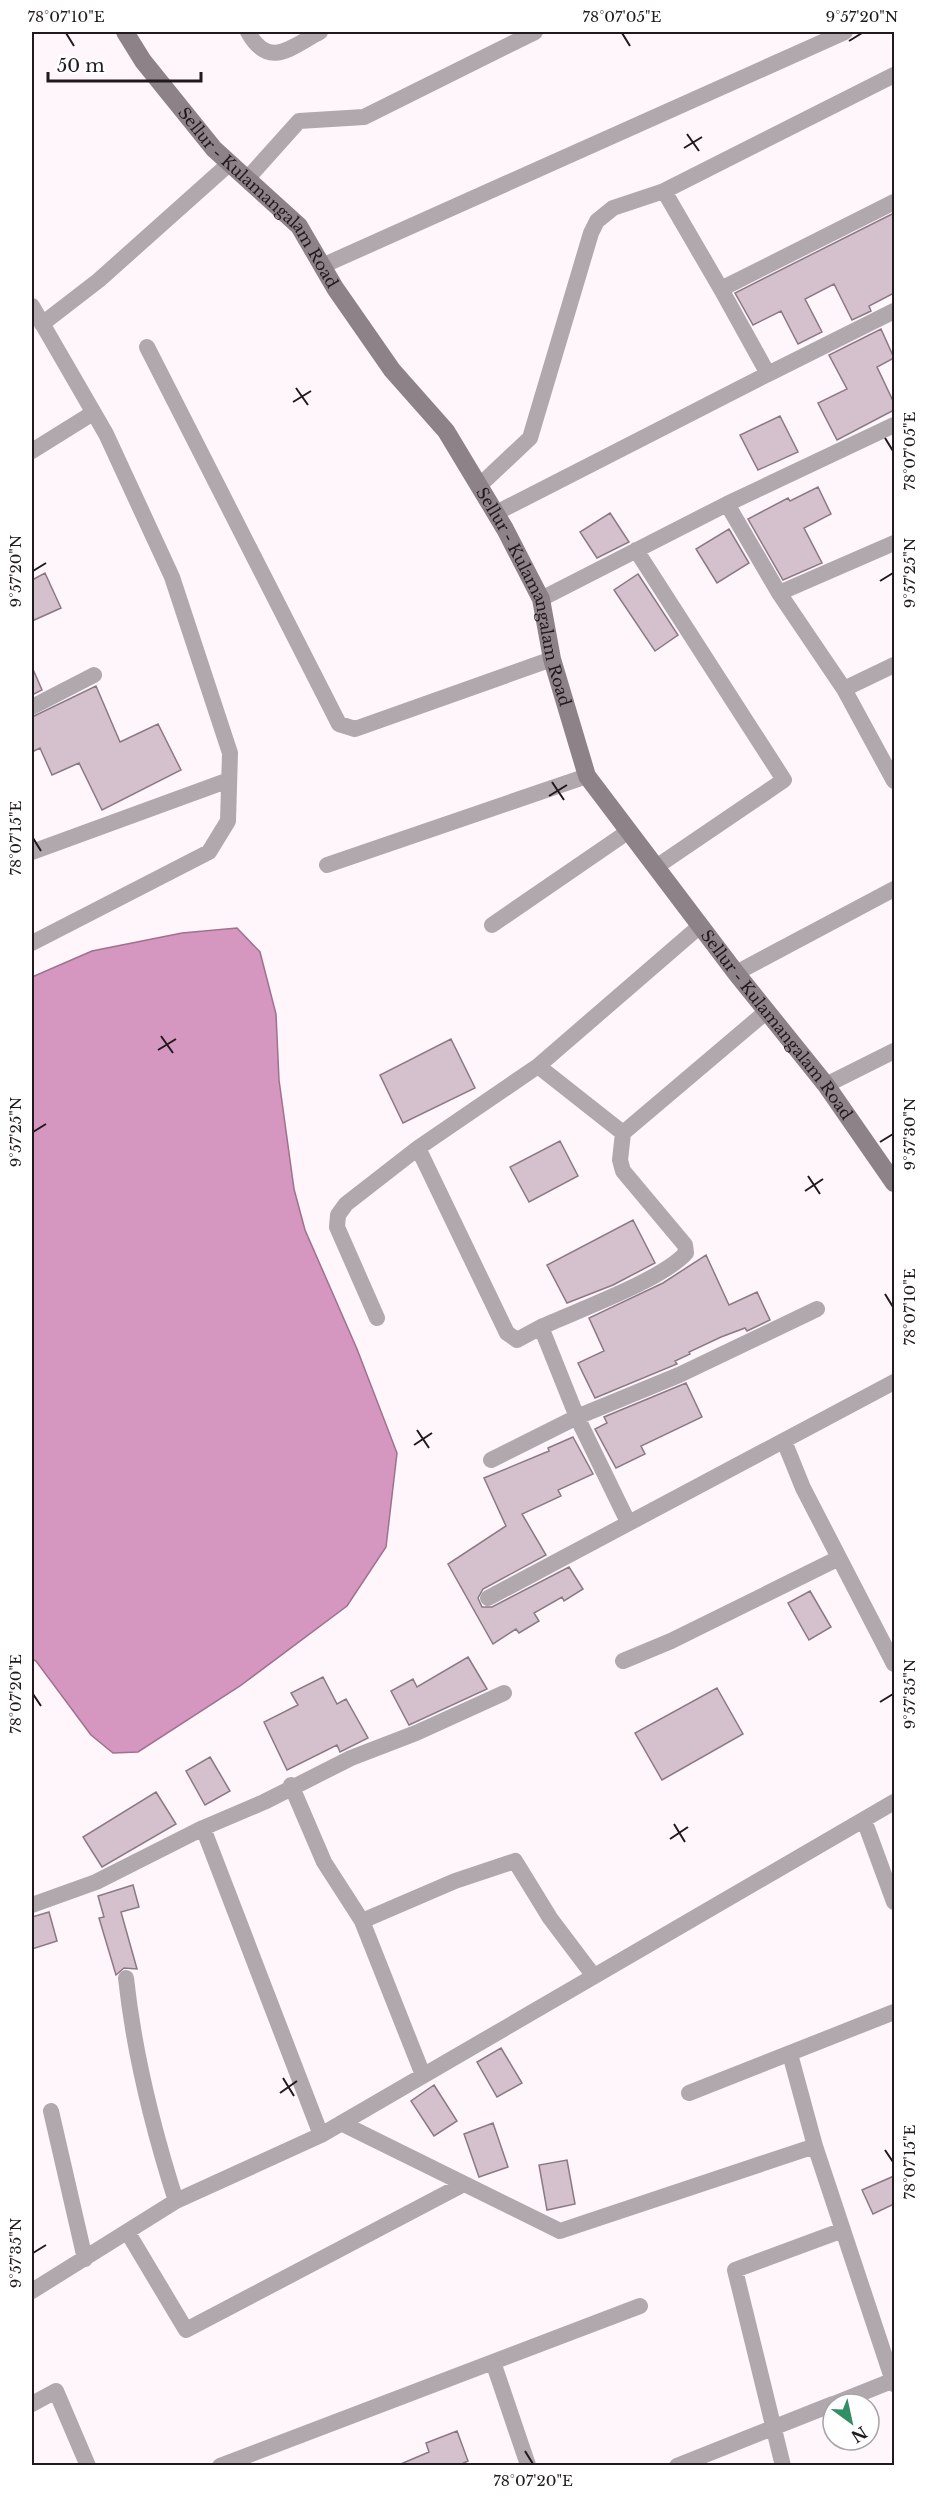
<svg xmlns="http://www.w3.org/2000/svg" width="926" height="2497" font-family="'Libre Baskerville',serif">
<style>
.water{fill:#d597bf;stroke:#9f718e;stroke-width:1.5}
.building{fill:#d5c1cd;stroke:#8b7984;stroke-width:1.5}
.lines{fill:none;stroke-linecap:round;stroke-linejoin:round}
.street{stroke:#b1a8ad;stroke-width:16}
.secondary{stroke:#8e8289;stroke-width:18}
.ticks{fill:none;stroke:#20191d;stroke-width:2}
.labels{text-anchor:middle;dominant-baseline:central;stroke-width:5;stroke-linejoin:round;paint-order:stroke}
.street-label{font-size:16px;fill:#20191d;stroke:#fff}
.neatline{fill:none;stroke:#20191d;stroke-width:2}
.ticks-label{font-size:15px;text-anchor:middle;fill:#20191d}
</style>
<rect width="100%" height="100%" fill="#fef6fa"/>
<path class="water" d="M 237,928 L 260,952 L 276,1014 L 279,1080 L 294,1189 L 305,1230 L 357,1349 L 397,1453 L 386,1547 L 347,1606 L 240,1686 L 138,1752 L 113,1753 L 91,1735 L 36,1661 L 32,1659 L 32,977 L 92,951 L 182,933 Z"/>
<path class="building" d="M 894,213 L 894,293 L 869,306 L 871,311 L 852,320 L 834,284 L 805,299 L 822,332 L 798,344 L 781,311 L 753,325 L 735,293 Z
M 881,329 L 894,358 L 877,367 L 894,403 L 894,410 L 837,440 L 818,403 L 847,389 L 829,355 Z
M 780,416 L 798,452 L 758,470 L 740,435 Z
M 818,487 L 831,514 L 804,528 L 822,563 L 783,580 L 748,519 L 788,498 L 790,501 Z
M 610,513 L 629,542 L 597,558 L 580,532 Z
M 729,529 L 749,563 L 717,583 L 696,549 Z
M 45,573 L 61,608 L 32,621 L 32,580 Z
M 638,574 L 678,635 L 655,651 L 614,590 Z
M 32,667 L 42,690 L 32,695 Z
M 96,686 L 120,742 L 158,724 L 181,770 L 102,810 L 79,763 L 52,775 L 40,748 L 32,752 L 32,717 Z
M 451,1039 L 475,1088 L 403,1123 L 380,1075 Z
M 560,1141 L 578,1176 L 529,1202 L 510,1167 Z
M 633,1220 L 655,1263 L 613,1285 L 567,1303 L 547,1265 Z
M 706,1255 L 729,1305 L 757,1292 L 770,1320 L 747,1331 L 745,1328 L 721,1337 L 689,1352 L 690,1354 L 675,1361 L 677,1364 L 595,1398 L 578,1363 L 604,1351 L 589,1318 L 663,1283 Z
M 686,1383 L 702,1417 L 641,1446 L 645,1454 L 616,1468 L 595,1429 L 607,1423 L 604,1417 Z
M 573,1437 L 593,1474 L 558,1490 L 561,1496 L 522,1514 L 546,1555 L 483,1589 L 478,1598 L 482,1607 L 492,1607 L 569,1567 L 583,1589 L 564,1601 L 562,1597 L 534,1613 L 539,1621 L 519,1633 L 516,1629 L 493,1644 L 448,1564 L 506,1526 L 484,1478 L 549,1451 L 548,1448 Z
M 810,1591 L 831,1627 L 809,1640 L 788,1603 Z
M 468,1657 L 487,1689 L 409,1725 L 391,1691 L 413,1679 L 417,1687 Z
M 323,1677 L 337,1704 L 346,1699 L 368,1738 L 340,1752 L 337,1745 L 287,1770 L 264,1722 L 298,1705 L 291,1693 Z
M 717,1688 L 743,1734 L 662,1780 L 635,1733 Z
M 210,1757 L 230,1791 L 205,1805 L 186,1771 Z
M 156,1792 L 176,1824 L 102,1867 L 83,1837 Z
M 133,1885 L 139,1907 L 121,1912 L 137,1969 L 124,1968 L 116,1975 L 99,1918 L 104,1917 L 98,1896 Z
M 49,1912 L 57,1941 L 32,1949 L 32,1917 Z
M 501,2048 L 522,2083 L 497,2097 L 477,2062 Z
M 434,2085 L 457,2121 L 434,2136 L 411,2101 Z
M 493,2123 L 508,2167 L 479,2177 L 464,2134 Z
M 567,2160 L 575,2204 L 547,2210 L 539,2165 Z
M 894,2176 L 894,2204 L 873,2214 L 862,2190 Z
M 457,2431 L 468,2461 L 457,2466 L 396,2466 L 429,2452 L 426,2443 Z"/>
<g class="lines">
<path class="street" d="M 248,32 C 269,70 291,47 320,32
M 247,179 L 299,121 L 364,117 L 535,32
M 664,191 L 721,289
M 894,202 L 721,289 L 768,374 L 894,311
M 322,266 L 845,32
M 32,306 L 106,434 L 172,577 L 230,753 L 228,821 L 209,852 L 32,943
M 42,324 L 99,280 L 230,163
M 147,347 L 339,724 L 355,729 L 552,659
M 32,451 L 93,413
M 479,486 L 530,438 L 591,233 L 597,221 L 613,208 L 664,191 L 894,75
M 727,504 L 894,425
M 496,513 L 768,374
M 636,550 L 784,780 L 656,867
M 779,593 L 894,543
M 541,599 L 727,504 L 779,593 L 844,689 L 894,781
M 844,689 L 894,665
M 32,707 L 94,675
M 32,852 L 229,780
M 327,865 L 587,776
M 492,925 L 629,831
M 736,973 L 894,889
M 538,1066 L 623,1133 L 767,1011
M 826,1085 L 894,1051
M 623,1133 L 620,1160 L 623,1171 L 685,1245 L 686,1253 C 662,1280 576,1311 541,1327 L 577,1417 L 628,1522
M 418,1148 L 507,1333 L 517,1340 L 541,1327
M 377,1318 L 337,1227 L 338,1215 L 346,1204 L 418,1148 L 538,1066 L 700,926
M 784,1441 L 803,1488 L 894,1664
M 491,1460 L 577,1417 L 679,1375 L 817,1309
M 488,1598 L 894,1382
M 623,1661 L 671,1641 L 839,1558
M 291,1785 L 324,1862 L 362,1921 L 455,1881 L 515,1861 L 550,1918 L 593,1975
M 864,1820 L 894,1902
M 203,1828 L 264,1802 L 351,1758 L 416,1733 L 504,1693
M 32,1905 L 96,1882 L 203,1828 L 321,2135
M 362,1921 L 423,2075
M 126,1978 C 134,2053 153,2129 176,2201
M 790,2054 L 815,2146
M 689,2093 L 894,2012
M 51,2111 L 85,2259
M 341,2123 L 560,2231 L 815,2146 L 894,2384
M 128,2233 L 186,2330 L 462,2185
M 32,2291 L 176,2201 L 321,2135 L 894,1802
M 493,2362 L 528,2465
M 32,2404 L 56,2391 L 88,2466
M 834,2404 L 894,2380
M 220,2466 L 640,2306
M 677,2466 L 833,2404
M 783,2466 L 735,2270 L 843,2230"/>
<path class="secondary" id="s1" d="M 125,32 L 143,61 L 214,149 L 299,226 L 335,288 L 392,370 L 446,431 L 505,529 L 541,599 L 552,659 L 587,776 L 736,973 L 826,1085 L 894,1183"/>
</g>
<path class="ticks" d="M 66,33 L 74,46M 622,33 L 630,46M 849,41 L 862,33M 687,134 L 699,151M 684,148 L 702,137M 296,388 L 308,405M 293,402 L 311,391M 885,438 L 893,451M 33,571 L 46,563M 880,581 L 893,573M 552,782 L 564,800M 549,796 L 567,785M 33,838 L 41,851M 161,1036 L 173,1053M 158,1050 L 176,1039M 33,1132 L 46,1124M 880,1142 L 893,1134M 808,1176 L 820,1194M 805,1191 L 823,1179M 885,1294 L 893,1307M 417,1430 L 429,1448M 414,1445 L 432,1433M 33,1694 L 41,1706M 880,1702 L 893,1694M 674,1824 L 685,1842M 670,1839 L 688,1827M 283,2078 L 294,2096M 280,2093 L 297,2081M 885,2150 L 893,2162M 33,2253 L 46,2245M 525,2451 L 533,2464"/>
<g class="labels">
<g class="street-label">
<text stroke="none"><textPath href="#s1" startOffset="214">Sellur - Kulamangalam Road</textPath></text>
<text stroke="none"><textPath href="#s1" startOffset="700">Sellur - Kulamangalam Road</textPath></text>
<text stroke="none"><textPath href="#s1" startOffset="1204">Sellur - Kulamangalam Road</textPath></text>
</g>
</g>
<rect width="926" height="2497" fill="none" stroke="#ffffff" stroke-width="66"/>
<g transform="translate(851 2422) rotate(147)"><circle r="28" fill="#ffffff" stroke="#a6a3a5" stroke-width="1.5"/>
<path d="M0-4.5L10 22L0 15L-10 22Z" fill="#328e65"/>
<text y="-9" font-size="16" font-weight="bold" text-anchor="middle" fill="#20191d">N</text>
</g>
<path d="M48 72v9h153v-9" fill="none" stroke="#20191d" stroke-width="3"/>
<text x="57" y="72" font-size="18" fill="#20191d" stroke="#ffffff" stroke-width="4.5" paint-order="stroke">50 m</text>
<rect x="33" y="33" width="860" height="2431" class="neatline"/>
<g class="ticks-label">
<text x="66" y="22">78°07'10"E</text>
<text x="622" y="22">78°07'05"E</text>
<text x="862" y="22">9°57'20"N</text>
<text transform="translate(910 451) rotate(-90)" y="5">78°07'05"E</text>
<text transform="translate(16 571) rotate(-90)" y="5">9°57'20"N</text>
<text transform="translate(910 573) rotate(-90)" y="5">9°57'25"N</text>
<text transform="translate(16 838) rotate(-90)" y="5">78°07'15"E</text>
<text transform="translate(16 1132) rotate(-90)" y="5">9°57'25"N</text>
<text transform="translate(910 1134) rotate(-90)" y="5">9°57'30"N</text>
<text transform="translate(910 1307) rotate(-90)" y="5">78°07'10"E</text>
<text transform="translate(16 1694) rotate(-90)" y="5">78°07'20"E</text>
<text transform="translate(910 1694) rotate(-90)" y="5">9°57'35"N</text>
<text transform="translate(910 2162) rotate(-90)" y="5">78°07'15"E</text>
<text transform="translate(16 2253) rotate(-90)" y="5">9°57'35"N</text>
<text x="533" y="2486">78°07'20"E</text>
</g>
</svg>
